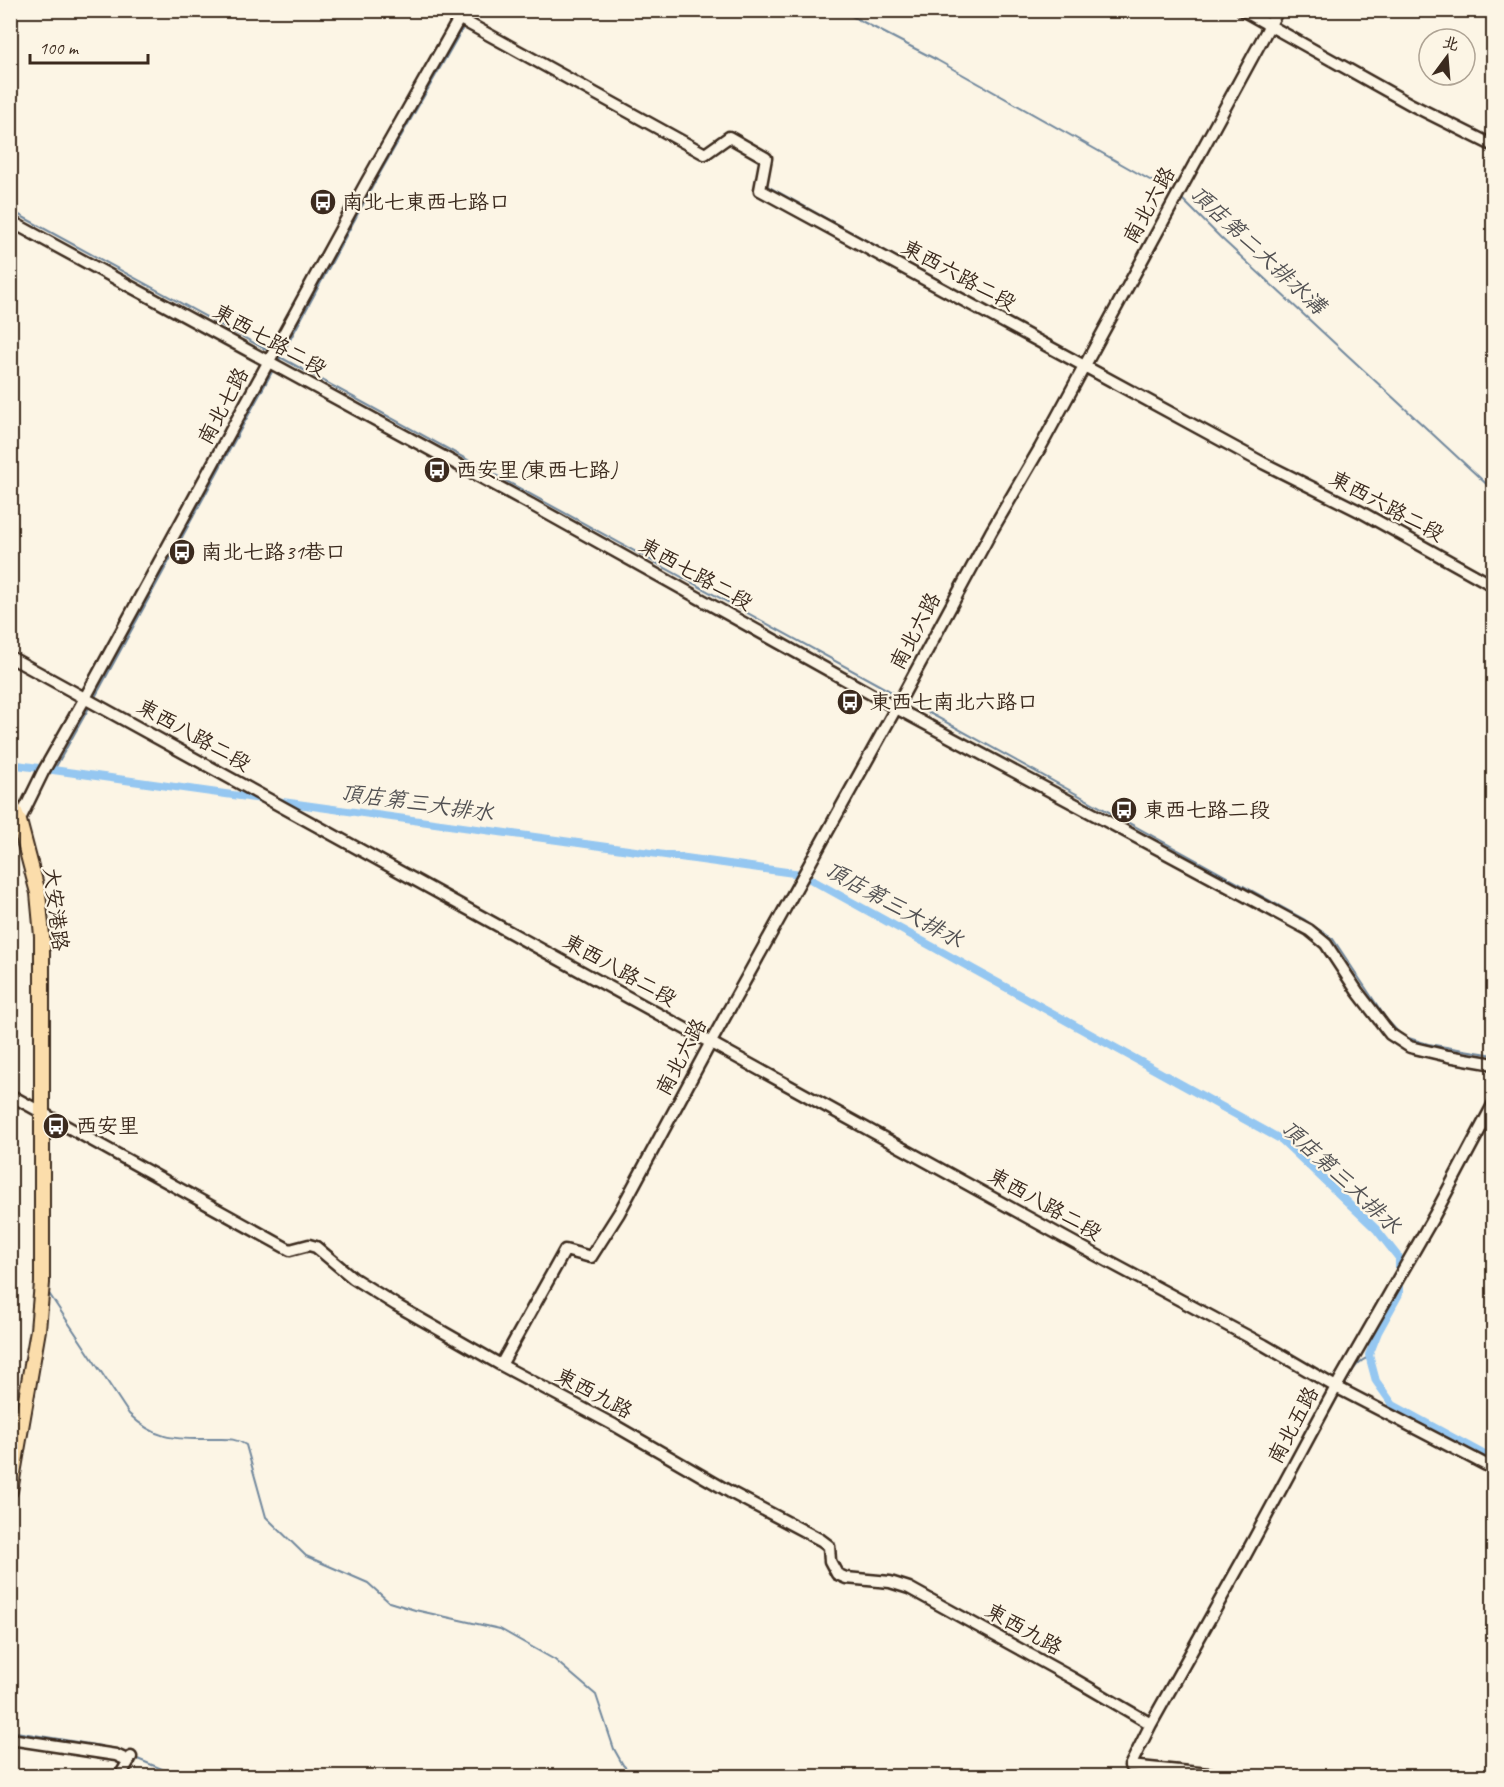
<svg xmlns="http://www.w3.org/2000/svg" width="1504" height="1787" font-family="Caveat,'LXGW WenKai TC',sans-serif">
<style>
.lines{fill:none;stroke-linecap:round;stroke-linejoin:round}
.stream{stroke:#71889d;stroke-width:2}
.canal{stroke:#95c7f1;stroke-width:8}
.minor-casing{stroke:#3b2a1e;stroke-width:15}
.major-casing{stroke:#3b2a1e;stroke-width:18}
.minor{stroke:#fcf5e5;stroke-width:10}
.major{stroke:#fbddab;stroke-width:14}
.labels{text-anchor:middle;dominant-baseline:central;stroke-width:4.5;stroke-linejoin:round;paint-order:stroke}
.poi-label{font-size:21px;fill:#3b2a1e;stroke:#fcf5e5;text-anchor:start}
.street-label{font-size:21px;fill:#3b2a1e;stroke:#fcf5e5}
.water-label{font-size:22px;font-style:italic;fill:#525153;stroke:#fcf5e5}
</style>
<rect width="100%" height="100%" fill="#fcf5e5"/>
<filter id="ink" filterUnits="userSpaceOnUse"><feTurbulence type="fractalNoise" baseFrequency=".0167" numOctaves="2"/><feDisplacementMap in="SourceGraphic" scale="12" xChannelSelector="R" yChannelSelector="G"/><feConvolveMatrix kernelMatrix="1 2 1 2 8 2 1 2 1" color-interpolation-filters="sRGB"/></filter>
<g filter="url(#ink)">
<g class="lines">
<path class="stream" d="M 840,10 L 937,60 L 1173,193
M 468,19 L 472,10
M 1277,24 L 1284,10
M 769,173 L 767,186 L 1006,317
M 1180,197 L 1221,238 L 1494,491
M 10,210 L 267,350
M 280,357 L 899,696
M 278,362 L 376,180 L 464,26
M 94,699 L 273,370
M 904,699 L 1305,920 L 1333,939 L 1387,1020 L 1402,1036 L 1428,1044 L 1494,1055
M 54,770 L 91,704
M 48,1292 L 129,1414 C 158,1442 177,1439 215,1439 C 228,1439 235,1438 246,1445 L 266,1517 L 306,1556 L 368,1583 L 389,1602 L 415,1610 L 500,1629 L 555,1660 L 596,1695 L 614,1749 L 623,1765 L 634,1776
M 1343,1388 C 1350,1376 1356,1360 1370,1357
M 1295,1474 L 1340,1393
M 10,1731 L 101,1746 L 110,1749
M 135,1758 L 179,1776"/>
<path class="canal" d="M 10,764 L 801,874 L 1282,1140 L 1376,1229 L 1399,1258 L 1399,1294 L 1378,1332 L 1369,1355 L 1376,1381 L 1393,1405 L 1494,1460"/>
<defs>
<path id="minor" d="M 444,10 L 705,154 L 729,137 L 766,158 L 760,190 L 1263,463 L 1361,512 L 1494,586
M 1242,10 L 1412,105 L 1494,146
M 10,221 L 532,505 L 896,708 L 1309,930 L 1326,944 L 1357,991 L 1390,1034 L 1410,1047 L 1448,1056 L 1494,1064
M 10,657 L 1098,1256 L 1264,1345 L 1336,1387 L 1494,1469
M 19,821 L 43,772 L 85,698 L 366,183 L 464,10
M 10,1095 L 290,1250 L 309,1245 L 316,1247 L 353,1278 L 396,1305 L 501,1365 L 614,1425 L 730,1492 L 821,1540 L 829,1546 L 830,1561 L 837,1574 L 846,1578 L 890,1582 L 909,1588 L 1072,1678 L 1151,1724
M 501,1365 L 565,1250 L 591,1257 L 619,1213 L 711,1042 L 896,708 L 991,532 L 1040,448 L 1278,10
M 10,1739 L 116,1755 L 129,1761
M 120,1776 L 131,1757
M 1228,1776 L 1130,1766 L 1151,1724 L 1246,1554 L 1336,1387 L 1434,1216 L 1494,1103"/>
<path id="major" d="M 10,800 L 19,821 L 38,893 L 42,936 L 42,1283 L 38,1330 L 10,1491"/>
</defs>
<use href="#minor" class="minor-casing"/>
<use href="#major" class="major-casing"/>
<use href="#minor" class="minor"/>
<use href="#major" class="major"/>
</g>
</g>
<defs>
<symbol id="bus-disc" viewBox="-11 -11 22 22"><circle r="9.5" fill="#3b2a1e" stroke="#fcf5e5"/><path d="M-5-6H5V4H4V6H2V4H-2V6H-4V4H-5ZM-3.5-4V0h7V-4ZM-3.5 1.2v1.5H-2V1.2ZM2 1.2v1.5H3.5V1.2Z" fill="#fff"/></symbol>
</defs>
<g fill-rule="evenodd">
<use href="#bus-disc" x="308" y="187" width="30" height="30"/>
<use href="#bus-disc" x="422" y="455" width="30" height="30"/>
<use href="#bus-disc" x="167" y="537" width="30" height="30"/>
<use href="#bus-disc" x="835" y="687" width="30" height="30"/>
<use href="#bus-disc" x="1109" y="795" width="30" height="30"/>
<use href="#bus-disc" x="41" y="1111" width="30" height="30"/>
</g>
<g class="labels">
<g class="poi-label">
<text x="342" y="202">南北七東西七路口</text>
<text x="456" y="470">西安里(東西七路)</text>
<text x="201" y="552">南北七路31巷口</text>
<text x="870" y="702">東西七南北六路口</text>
<text x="1144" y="810">東西七路二段</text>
<text x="76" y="1126">西安里</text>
</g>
<g class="street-label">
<text transform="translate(1149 205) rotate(-61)">南北六路</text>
<text transform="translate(959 275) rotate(28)">東西六路二段</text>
<text transform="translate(270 340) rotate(29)">東西七路二段</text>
<text transform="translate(223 406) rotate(-62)">南北七路</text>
<text transform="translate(1387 506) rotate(28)">東西六路二段</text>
<text transform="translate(696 574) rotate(29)">東西七路二段</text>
<text transform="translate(915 631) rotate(-62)">南北六路</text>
<text transform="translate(194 735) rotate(29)">東西八路二段</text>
<text transform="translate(56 909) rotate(83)">大安港路</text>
<text transform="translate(620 970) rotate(29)">東西八路二段</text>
<text transform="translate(681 1057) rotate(-62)">南北六路</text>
<text transform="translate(1045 1204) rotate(29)">東西八路二段</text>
<text transform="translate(594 1393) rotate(28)">東西九路</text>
<text transform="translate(1293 1425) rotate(-62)">南北五路</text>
<text transform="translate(1024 1629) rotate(29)">東西九路</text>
</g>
<g class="water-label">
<text transform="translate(1258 250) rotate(43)">頂店第二大排水溝</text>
<text transform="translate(417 803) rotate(8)">頂店第三大排水</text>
<text transform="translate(894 905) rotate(29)">頂店第三大排水</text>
<text transform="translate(1341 1177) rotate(43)">頂店第三大排水</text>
</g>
</g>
<rect width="1504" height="1787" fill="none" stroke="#fcf5e5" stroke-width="36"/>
<rect x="18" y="18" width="1468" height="1751" fill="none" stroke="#3b2a1e" stroke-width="2" filter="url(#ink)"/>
<g transform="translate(1447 57) rotate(16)"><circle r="28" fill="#fcf5e5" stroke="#afa495" stroke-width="1.5"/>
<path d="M0-4.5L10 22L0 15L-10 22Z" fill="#3b2a1e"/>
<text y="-9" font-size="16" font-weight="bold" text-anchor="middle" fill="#3b2a1e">北</text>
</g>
<path d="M30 54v9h118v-9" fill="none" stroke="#3b2a1e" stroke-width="3"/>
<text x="39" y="54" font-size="18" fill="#3b2a1e" stroke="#fcf5e5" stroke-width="4.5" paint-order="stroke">100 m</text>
</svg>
